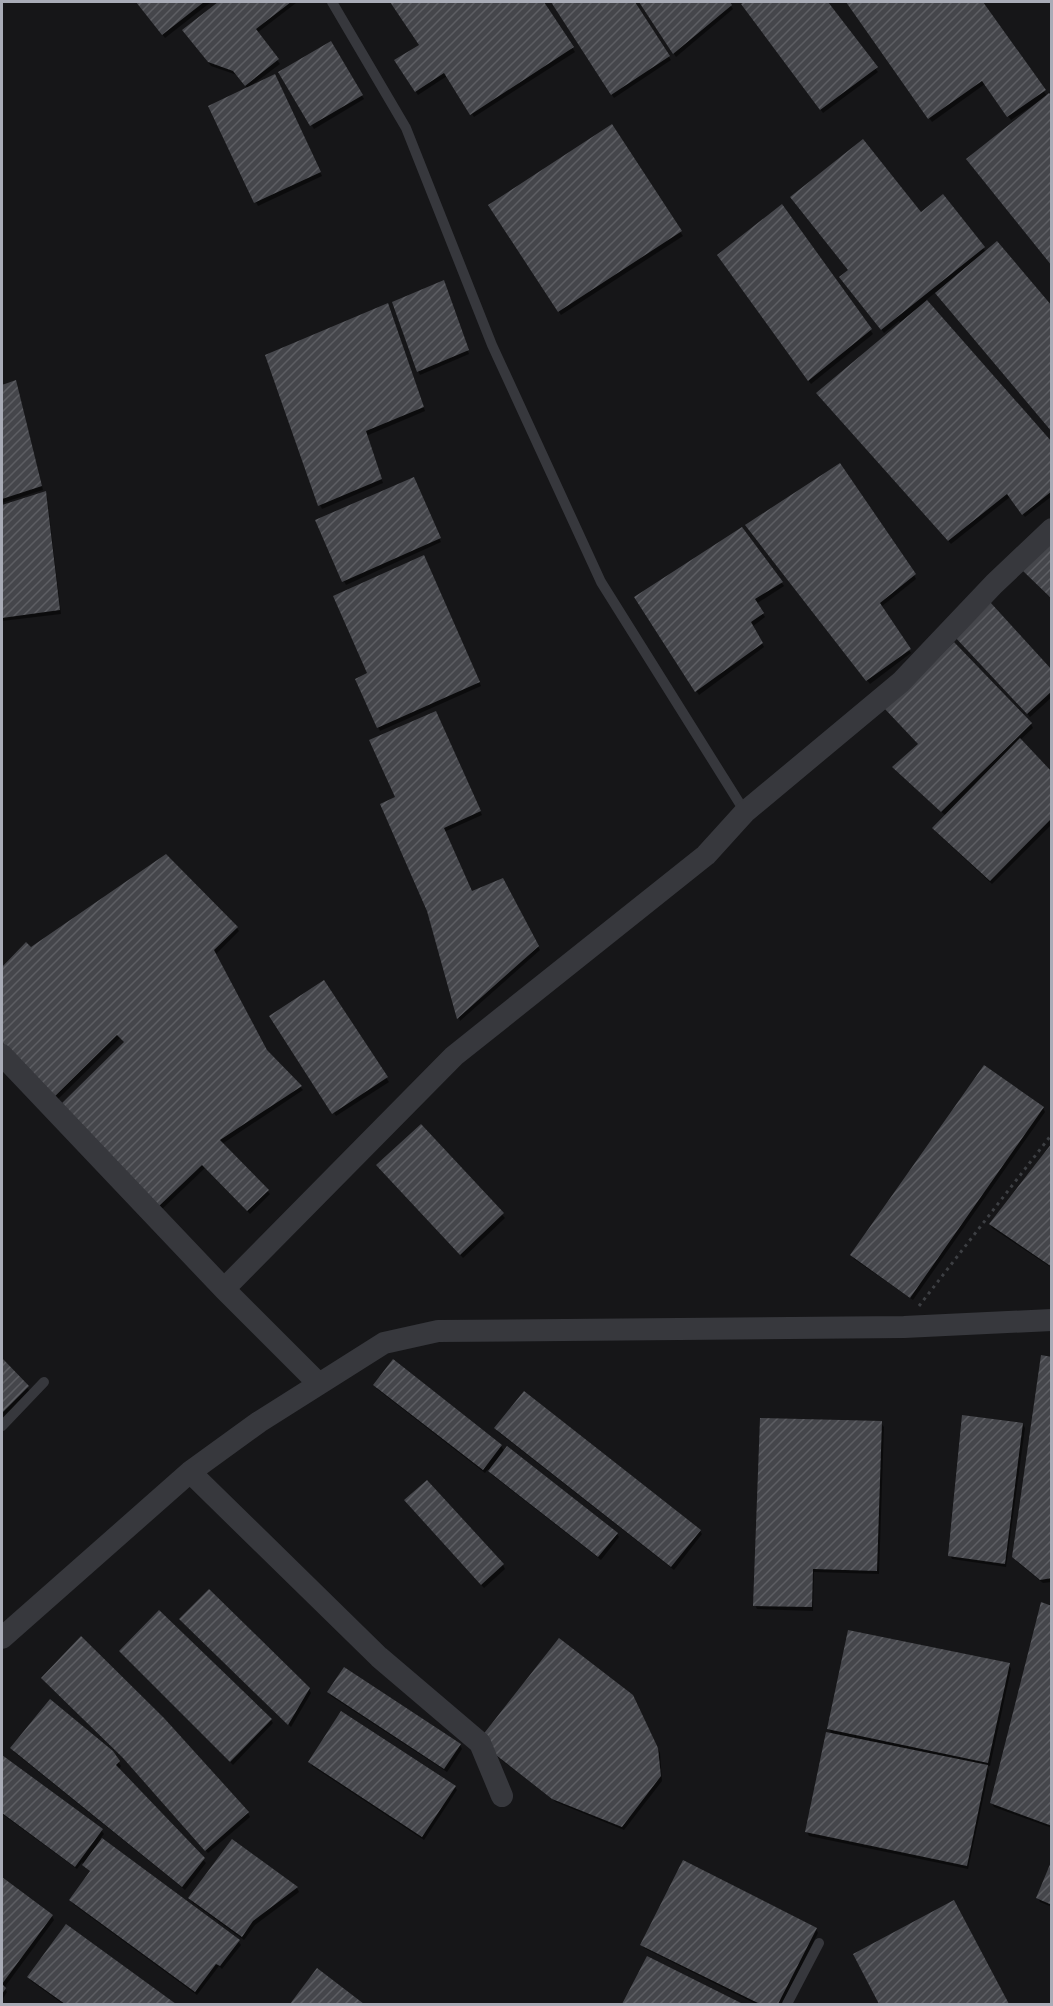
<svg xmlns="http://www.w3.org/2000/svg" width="1053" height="2006" font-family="Rubik,sans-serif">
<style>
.shadow{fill:#0007}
.building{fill:url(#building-hatch)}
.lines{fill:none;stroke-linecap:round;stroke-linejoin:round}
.path{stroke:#3d3f43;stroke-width:3;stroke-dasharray:3 4.5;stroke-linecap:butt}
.service{stroke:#37383d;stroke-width:10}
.minor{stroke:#37383d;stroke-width:22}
</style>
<defs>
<pattern id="building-hatch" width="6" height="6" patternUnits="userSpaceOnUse" patternTransform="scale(1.5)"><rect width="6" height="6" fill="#45464b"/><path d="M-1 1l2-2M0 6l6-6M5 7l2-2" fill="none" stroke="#5d5e63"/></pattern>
</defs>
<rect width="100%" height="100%" fill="#161618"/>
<path class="shadow" d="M 137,2 L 211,2 L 165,38 Z
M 221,2 L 296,3 L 257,33 L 280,64 L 252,85 L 277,80 L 322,176 L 258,206 L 210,106 L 248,89 L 237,75 L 211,66 L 184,30 Z
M 392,2 L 543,2 L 575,52 L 474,117 L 447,76 L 418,95 L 396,61 L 420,46 Z
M 552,2 L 633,2 L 671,60 L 614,98 Z
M 640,2 L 728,2 L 733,9 L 676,57 Z
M 747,2 L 827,2 L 878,72 L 823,113 L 745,8 L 743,5 Z
M 847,2 L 981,2 L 1047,96 L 1011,120 L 985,84 L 932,122 Z
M 330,43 L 364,99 L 314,129 L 280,73 Z
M 611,126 L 683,236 L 561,315 L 490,205 Z
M 943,196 L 986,252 L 939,297 L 936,292 L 926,300 L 1052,445 L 1052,496 L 1025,517 L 1010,497 L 951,544 L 820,397 L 901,323 L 899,321 L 884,333 L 843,281 Z
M 782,206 L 873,334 L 811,384 L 721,260 Z
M 445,285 L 469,354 L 420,375 L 418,371 Z
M 389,309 L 425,411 L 366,436 L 383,483 L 322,509 L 320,505 Z
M 16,382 L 43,490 L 2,503 L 2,386 Z
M 415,483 L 441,542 L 346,585 L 344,581 Z
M 45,492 L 47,496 L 61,614 L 2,621 L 2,507 Z
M 742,529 L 784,586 L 756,604 L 765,617 L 752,627 L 764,647 L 699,695 L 636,598 Z
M 749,529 L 914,575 L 916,579 L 881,607 L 911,653 L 870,684 Z
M 426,560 L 481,686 L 380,731 L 378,727 Z
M 956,637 L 1052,672 L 1052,697 L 1030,717 Z
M 886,709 L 1031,724 L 1033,728 L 1020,740 L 1052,775 L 1052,824 L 992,884 L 936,832 L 946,816 L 896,771 L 894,768 L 919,745 Z
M 438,716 L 482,815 L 444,832 L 471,893 L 502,879 L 540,950 L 460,1021 L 397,798 Z
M 237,928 L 239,931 L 215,955 L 266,1051 L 303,1090 L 222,1144 L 270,1194 L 250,1214 L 205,1168 L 161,1210 L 63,1110 L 125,1043 L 120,1038 L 55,1102 L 2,1041 L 2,969 L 26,944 L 31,949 Z
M 324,982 L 389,1082 L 336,1116 L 271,1017 Z
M 1043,1108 L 1045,1112 L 913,1300 L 854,1259 L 852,1255 Z
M 421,1126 L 505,1218 L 463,1258 L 381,1169 Z
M 1052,1145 L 1052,1268 L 992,1228 L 990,1224 Z
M 1052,1359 L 1052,1582 L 1043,1583 L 1016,1561 Z
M 2,1360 L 30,1391 L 2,1418 Z
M 375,1385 L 501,1446 L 505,1452 L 617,1534 L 619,1537 L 601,1560 L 492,1475 L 488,1469 L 485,1473 L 377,1389 Z
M 881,1423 L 884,1427 L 879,1574 L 814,1572 L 813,1611 L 757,1609 L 755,1605 Z
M 1023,1424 L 1025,1428 L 1006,1567 L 952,1559 L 950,1555 Z
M 496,1429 L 700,1531 L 702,1534 L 674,1570 L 498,1432 Z
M 408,1504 L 503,1565 L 505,1569 L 484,1588 Z
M 1052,1608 L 1052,1828 L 994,1807 L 992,1803 Z
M 181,1619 L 309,1689 L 311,1693 L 291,1727 Z
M 121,1651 L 271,1720 L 273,1723 L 233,1765 Z
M 1009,1665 L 1011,1669 L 990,1766 L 986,1765 L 989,1771 L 968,1869 L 809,1836 L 807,1832 L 832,1734 L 829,1729 Z
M 45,1682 L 248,1813 L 250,1817 L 208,1853 L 127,1762 Z
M 328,1692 L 460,1745 L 462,1749 L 447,1772 L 331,1696 Z
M 634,1700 L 660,1753 L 662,1781 L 624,1830 L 556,1802 L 482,1745 Z
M 12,1748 L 112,1752 L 121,1766 L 118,1770 L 206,1863 L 185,1890 L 14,1752 Z
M 2,1757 L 101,1830 L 104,1834 L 100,1839 L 238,1941 L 241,1945 L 222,1969 L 219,1966 L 197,1995 L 73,1904 L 71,1900 L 91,1872 L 82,1862 L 77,1869 L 2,1814 Z
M 310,1762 L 455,1787 L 457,1790 L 424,1840 L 312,1766 Z
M 232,1841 L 297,1888 L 299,1892 L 255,1925 L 244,1940 L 192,1902 L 190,1898 Z
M 1052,1866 L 1052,1907 L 1040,1902 L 1038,1898 Z
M 2,1879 L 52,1916 L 54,1920 L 4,1988 L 7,1992 L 2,2000 Z
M 954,1902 L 1008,2004 L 881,2004 L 855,1955 Z
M 66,1926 L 174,2004 L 63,2004 L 31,1981 L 28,1977 Z
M 816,1929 L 818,1933 L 782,2004 L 756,2004 L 644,1948 L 642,1944 Z
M 647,1958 L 740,2004 L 624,2004 Z
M 318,1970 L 362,2004 L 292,2004 Z"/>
<path class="building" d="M 136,2 L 204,2 L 162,35 Z
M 218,2 L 291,2 L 256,29 L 279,59 L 245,86 L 233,71 L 208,62 L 182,30 Z
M 390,2 L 544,2 L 574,47 L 470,115 L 444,73 L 415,92 L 394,60 L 419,45 Z
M 551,2 L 635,2 L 670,56 L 611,95 Z
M 639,2 L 730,2 L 732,5 L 673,54 Z
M 744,2 L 828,2 L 878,67 L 820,110 L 741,4 Z
M 846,2 L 983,2 L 1046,90 L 1007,117 L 982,81 L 928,119 Z
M 331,41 L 363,95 L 310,126 L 278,72 Z
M 275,74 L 321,172 L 254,203 L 208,106 Z
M 1049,93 L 1052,96 L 1052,266 L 966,159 Z
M 612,124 L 682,231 L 558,312 L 488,205 Z
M 863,139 L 921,212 L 943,194 L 985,247 L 881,330 L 839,277 L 848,270 L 790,197 Z
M 782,204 L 872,329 L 808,381 L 717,255 Z
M 997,241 L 1052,306 L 1052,432 L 935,293 Z
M 444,280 L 469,350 L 417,372 L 392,302 Z
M 927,300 L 1052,442 L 1052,491 L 1022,515 L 1007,494 L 948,541 L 816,393 Z
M 388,303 L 424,407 L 366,431 L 382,479 L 318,506 L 265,355 Z
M 16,380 L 42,486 L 2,499 L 2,385 Z
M 840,463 L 916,574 L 880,603 L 911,649 L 866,681 L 745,525 Z
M 414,477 L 441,538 L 342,582 L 315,520 Z
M 46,491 L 60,610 L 2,618 L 2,505 Z
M 742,527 L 783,582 L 755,599 L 764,613 L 751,622 L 763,643 L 695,692 L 634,597 Z
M 1052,541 L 1052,599 L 1023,571 Z
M 424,555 L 480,682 L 377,728 L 355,679 L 367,673 L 333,596 Z
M 990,602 L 1052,670 L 1052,691 L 1027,714 L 954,636 Z
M 954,642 L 1032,723 L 941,812 L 892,767 L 918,744 L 884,708 Z
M 436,711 L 481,811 L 444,828 L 472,891 L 503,878 L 539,946 L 457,1019 L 427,911 L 380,804 L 395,797 L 369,740 Z
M 1020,738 L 1052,772 L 1052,818 L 990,881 L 932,828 Z
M 166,854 L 238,927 L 214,950 L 267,1050 L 302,1086 L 220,1140 L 269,1190 L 247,1211 L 202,1165 L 158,1207 L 59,1106 L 124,1042 L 117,1035 L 52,1099 L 2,1042 L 2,967 L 26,942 L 31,947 Z
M 324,980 L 388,1077 L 332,1114 L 269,1016 Z
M 984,1065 L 1044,1107 L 910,1298 L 850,1255 Z
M 421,1124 L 504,1213 L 460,1255 L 376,1165 Z
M 1052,1143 L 1052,1267 L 989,1224 Z
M 1041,1355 L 1052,1357 L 1052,1578 L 1040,1580 L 1012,1557 Z
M 2,1358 L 29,1386 L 2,1413 Z
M 393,1359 L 502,1445 L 483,1470 L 373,1385 Z
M 524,1391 L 701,1530 L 671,1567 L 494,1428 Z
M 962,1415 L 1023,1423 L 1005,1564 L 948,1556 Z
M 760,1418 L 882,1421 L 877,1571 L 813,1569 L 812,1607 L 753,1606 Z
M 507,1446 L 618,1533 L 598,1557 L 488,1471 Z
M 427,1480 L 504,1564 L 481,1585 L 404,1500 Z
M 209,1589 L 310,1688 L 288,1725 L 179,1619 Z
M 1041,1602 L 1052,1606 L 1052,1826 L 990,1803 Z
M 159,1610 L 272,1719 L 230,1762 L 119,1651 Z
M 848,1630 L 1010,1663 L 988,1763 L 827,1729 Z
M 81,1636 L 164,1718 L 249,1812 L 205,1851 L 123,1758 L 41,1678 Z
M 559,1638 L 633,1695 L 658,1748 L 661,1776 L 622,1827 L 552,1799 L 478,1741 Z
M 344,1667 L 461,1744 L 444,1769 L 327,1692 Z
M 50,1699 L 113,1751 L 120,1761 L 116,1765 L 205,1858 L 182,1887 L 10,1748 Z
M 341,1711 L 456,1786 L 422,1837 L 308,1762 Z
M 826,1732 L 988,1765 L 967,1866 L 805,1832 Z
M 2,1755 L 103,1829 L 75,1867 L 2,1813 Z
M 102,1838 L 240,1940 L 220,1966 L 216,1964 L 195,1992 L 69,1900 L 90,1871 L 82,1865 Z
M 232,1839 L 298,1887 L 253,1921 L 242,1937 L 188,1898 Z
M 683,1860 L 817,1928 L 778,2004 L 760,2004 L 640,1945 Z
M 1051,1862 L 1052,1862 L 1052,1905 L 1036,1898 Z
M 2,1877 L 53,1915 L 2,1984 L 6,1988 L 2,1994 Z
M 954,1900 L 1009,2004 L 879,2004 L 853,1954 Z
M 66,1924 L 176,2004 L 65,2004 L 27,1977 Z
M 647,1956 L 743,2004 L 622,2004 Z
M 317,1968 L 364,2004 L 290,2004 Z"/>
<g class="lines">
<path class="path" d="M 919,1306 L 1052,1134"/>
<path class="service" d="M 332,2 L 406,128 L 492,345 L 601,582 L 745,812
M 2,1426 L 44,1382
M 787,2004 L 819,1943"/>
<path class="minor" d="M 2,1055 L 224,1289
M 319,1384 L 224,1289 L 454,1056 L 706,855 L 745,812 L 901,682 L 994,584 L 1052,529
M 190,1472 L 379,1657 L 480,1743 L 502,1796
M 2,1638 L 190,1472 L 259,1422 L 384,1343 L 438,1331 L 904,1327 L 1052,1320"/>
</g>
<rect width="1053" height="2006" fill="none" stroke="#a9acb7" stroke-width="6"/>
</svg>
